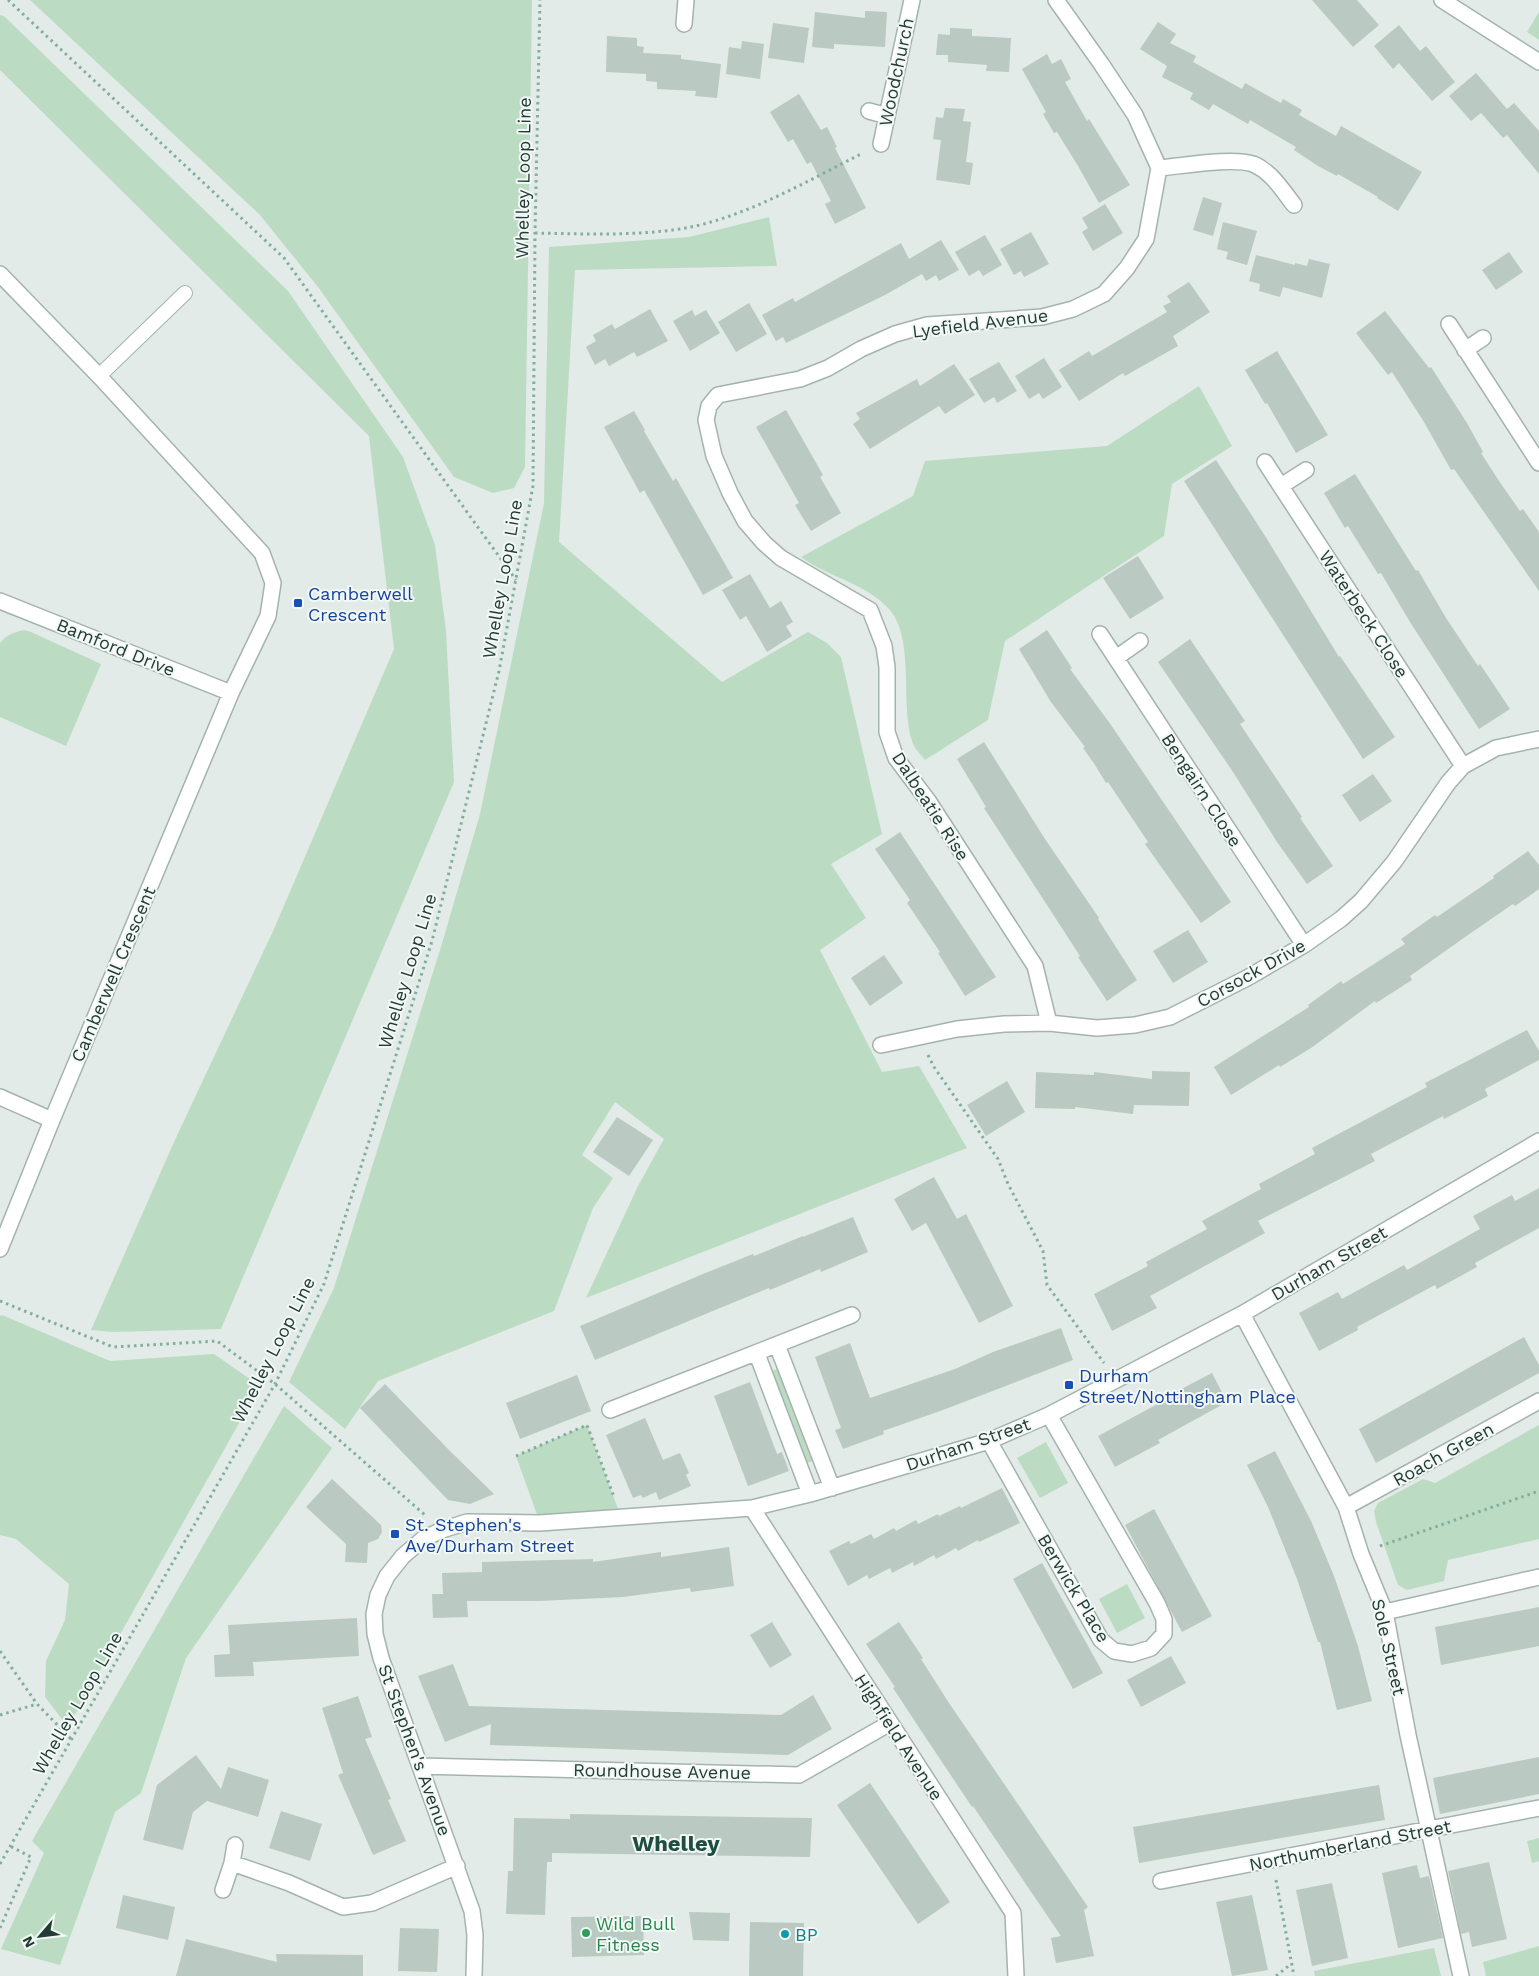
<svg xmlns="http://www.w3.org/2000/svg" width="1539" height="1976" font-family="'Work Sans',sans-serif">
<style>
.green{fill:#bbdcc3}
.building{fill:#bac9c2}
.lines{fill:none;stroke-linecap:round;stroke-linejoin:round}
.service-casing{stroke:#a5b3ae;stroke-width:16}
.minor-casing{stroke:#a5b3ae;stroke-width:18}
.path{stroke:#83ae9f;stroke-width:3;stroke-dasharray:2.5 4;stroke-linecap:butt}
.service{stroke:#fff;stroke-width:14}
.minor{stroke:#fff;stroke-width:15}
.transit-dot{fill:#1a4fb4;stroke:#f2f8f5;stroke-width:2}
.leisure-dot{fill:#2e9e5b;stroke:#f2f8f5;stroke-width:2}
.culture-dot{fill:#0f9aa8;stroke:#f2f8f5;stroke-width:2}
.labels{text-anchor:middle;dominant-baseline:central;stroke-width:4;stroke-linejoin:round;paint-order:stroke}
.street-label{font-size:18px;fill:#233b34;stroke:#f2f8f5}
.transit-label{font-size:18px;fill:#164399;stroke:#f2f8f5;text-anchor:start}
.leisure-label{font-size:18px;fill:#27864d;stroke:#f2f8f5;text-anchor:start}
.culture-label{font-size:18px;fill:#0d838f;stroke:#f2f8f5;text-anchor:start}
.district-label{font-size:22px;font-weight:bold;fill:#1f4d40;stroke:#f2f8f5}
</style>
<rect width="100%" height="100%" fill="#e2ebe7"/>
<path class="green" d="M 30,0 L 532,0 L 525,467 L 514,488 L 493,493 L 454,477 L 318,287 L 260,215 Z
M 1539,12 L 1539,40 L 1527,32 Z
M 0,15 L 4,16 L 288,291 L 403,457 L 435,545 L 446,631 L 454,782 L 221,1329 L 114,1332 L 91,1330 L 174,1142 L 274,929 L 394,649 L 369,436 L 0,70 Z
M 769,217 L 777,266 L 575,270 L 559,542 L 722,682 L 808,632 L 827,643 L 841,657 L 882,834 L 831,864 L 866,918 L 820,950 L 882,1072 L 919,1066 L 967,1148 L 586,1298 L 638,1186 L 664,1139 L 615,1102 L 582,1155 L 613,1178 L 593,1208 L 554,1311 L 378,1381 L 345,1429 L 289,1382 L 334,1288 L 440,950 L 480,814 L 544,503 L 549,247 L 689,237 Z
M 1199,386 L 1232,446 L 1172,484 L 1164,536 L 1005,641 L 988,720 L 925,760 C 921,755 914,748 912,741 C 900,704 915,640 890,610 C 866,583 830,578 801,557 L 913,496 L 925,461 L 1107,446 Z
M 24,630 L 31,632 L 101,664 L 66,746 L 0,717 L 0,643 C 6,635 14,632 24,630 Z
M 2,1315 L 110,1361 L 214,1354 L 260,1386 L 68,1727 L 45,1697 L 46,1661 L 65,1620 L 69,1584 L 16,1539 L 0,1535 L 0,1316 Z
M 785,1366 L 821,1458 L 799,1466 L 764,1374 Z
M 284,1406 L 332,1448 L 186,1658 L 141,1793 L 115,1812 L 60,1965 L 1,1949 L 44,1853 L 32,1841 Z
M 587,1425 L 621,1517 L 540,1523 L 516,1456 Z
M 1539,1425 L 1539,1539 L 1448,1560 L 1444,1581 L 1407,1590 L 1398,1585 L 1376,1522 L 1374,1511 L 1378,1503 L 1423,1479 L 1435,1483 Z
M 1046,1442 L 1068,1483 L 1040,1498 L 1017,1458 Z
M 1127,1584 L 1145,1618 L 1117,1633 L 1099,1599 Z
M 1539,1838 L 1539,1861 L 1532,1863 L 1527,1841 Z
M 1539,1946 L 1539,1976 L 1486,1976 L 1483,1962 Z
M 1434,1948 L 1441,1976 L 1315,1976 L 1314,1971 Z"/>
<path class="building" d="M 1312,0 L 1357,0 L 1379,25 L 1353,47 Z
M 865,11 L 887,12 L 885,47 L 834,44 L 834,49 L 812,47 L 815,12 L 865,18 Z
M 1158,22 L 1176,34 L 1170,43 L 1196,56 L 1193,62 L 1242,89 L 1245,83 L 1281,103 L 1283,99 L 1302,110 L 1299,115 L 1336,136 L 1341,126 L 1422,172 L 1398,211 L 1377,198 L 1378,197 L 1338,174 L 1337,176 L 1318,166 L 1294,150 L 1296,147 L 1250,120 L 1248,124 L 1213,104 L 1209,110 L 1190,99 L 1193,93 L 1162,77 L 1167,66 L 1140,49 Z
M 773,23 L 809,28 L 804,63 L 768,58 Z
M 1399,25 L 1420,51 L 1426,46 L 1455,82 L 1432,101 L 1399,63 L 1393,69 L 1374,46 Z
M 950,28 L 972,29 L 972,36 L 1011,38 L 1009,72 L 986,71 L 987,65 L 948,62 L 948,55 L 936,55 L 938,34 L 950,35 Z
M 607,36 L 637,38 L 637,46 L 644,47 L 643,53 L 681,55 L 681,59 L 721,64 L 717,98 L 695,96 L 696,91 L 657,89 L 657,82 L 646,81 L 646,74 L 606,72 Z
M 742,41 L 764,44 L 760,79 L 726,74 L 729,47 L 741,49 Z
M 1047,54 L 1052,64 L 1061,59 L 1071,79 L 1065,82 L 1087,121 L 1089,119 L 1130,185 L 1099,203 L 1078,166 L 1057,132 L 1054,133 L 1043,114 L 1046,112 L 1022,69 Z
M 1476,73 L 1507,109 L 1514,103 L 1539,131 L 1539,174 L 1507,135 L 1503,138 L 1481,113 L 1471,121 L 1449,96 Z
M 799,94 L 821,130 L 827,127 L 837,147 L 835,148 L 866,208 L 835,224 L 825,204 L 831,201 L 811,162 L 807,164 L 793,139 L 788,142 L 770,112 Z
M 945,108 L 965,109 L 963,121 L 971,122 L 966,162 L 973,163 L 970,185 L 936,180 L 941,140 L 933,139 L 936,117 L 943,118 Z
M 1203,197 L 1222,203 L 1213,236 L 1193,230 Z
M 1105,204 L 1123,233 L 1093,251 L 1082,232 L 1088,228 L 1082,218 Z
M 1223,222 L 1257,231 L 1247,265 L 1226,259 L 1228,252 L 1217,249 Z
M 1031,232 L 1049,264 L 1024,277 L 1021,271 L 1014,275 L 1000,249 Z
M 985,235 L 1002,265 L 983,276 L 979,270 L 969,276 L 955,252 Z
M 941,240 L 959,270 L 939,281 L 936,275 L 926,281 L 922,274 L 885,295 L 786,343 L 783,337 L 776,341 L 762,315 L 793,298 L 795,302 L 901,243 L 909,259 Z
M 1509,252 L 1523,272 L 1496,290 L 1482,270 Z
M 1256,255 L 1295,265 L 1295,263 L 1307,266 L 1309,259 L 1330,264 L 1322,298 L 1283,287 L 1280,297 L 1259,291 L 1260,284 L 1249,281 Z
M 1189,282 L 1210,312 L 1173,336 L 1178,346 L 1125,376 L 1123,373 L 1079,401 L 1059,370 L 1089,351 L 1092,356 L 1167,312 L 1163,306 L 1171,302 L 1167,296 Z
M 749,303 L 767,334 L 736,352 L 718,322 Z
M 650,309 L 668,341 L 637,357 L 634,352 L 609,366 L 605,359 L 595,365 L 586,347 L 596,341 L 593,335 L 612,324 L 615,329 Z
M 692,310 L 695,316 L 706,310 L 720,333 L 690,351 L 673,321 Z
M 1385,311 L 1429,368 L 1431,367 L 1467,423 L 1483,452 L 1481,453 L 1499,481 L 1520,511 L 1523,509 L 1539,532 L 1539,591 L 1454,469 L 1451,470 L 1424,422 L 1392,372 L 1388,375 L 1356,333 Z
M 1277,351 L 1328,435 L 1296,453 L 1267,403 L 1265,404 L 1245,370 Z
M 1044,358 L 1062,387 L 1043,399 L 1039,393 L 1029,399 L 1015,376 Z
M 999,362 L 1017,391 L 997,403 L 994,397 L 984,403 L 969,379 Z
M 954,364 L 975,395 L 945,414 L 939,406 L 870,449 L 853,424 L 860,419 L 856,413 L 917,379 L 920,386 Z
M 786,410 L 823,475 L 820,477 L 841,513 L 811,531 L 795,505 L 799,503 L 756,427 Z
M 634,411 L 645,430 L 644,431 L 673,481 L 676,478 L 733,578 L 703,595 L 644,490 L 640,493 L 604,427 Z
M 1216,460 L 1267,539 L 1339,657 L 1340,656 L 1395,737 L 1363,759 L 1184,481 Z
M 1355,474 L 1416,571 L 1418,570 L 1446,618 L 1478,666 L 1480,664 L 1510,709 L 1479,729 L 1410,622 L 1381,573 L 1378,574 L 1348,526 L 1345,528 L 1324,493 Z
M 1138,556 L 1164,598 L 1130,619 L 1103,578 Z
M 750,574 L 770,608 L 781,601 L 793,622 L 786,626 L 792,636 L 767,652 L 746,616 L 740,620 L 722,590 Z
M 1047,630 L 1072,668 L 1070,669 L 1111,725 L 1231,902 L 1201,923 L 1145,844 L 1148,842 L 1108,782 L 1106,783 L 1095,765 L 1083,748 L 1085,747 L 1051,702 L 1019,649 Z
M 1190,639 L 1245,721 L 1240,724 L 1302,817 L 1300,818 L 1333,866 L 1307,884 L 1277,842 L 1233,772 L 1158,662 Z
M 984,742 L 1045,839 L 1099,918 L 1098,919 L 1137,980 L 1107,1001 L 1078,957 L 1080,956 L 984,808 L 986,807 L 957,759 Z
M 1373,774 L 1392,801 L 1360,822 L 1342,795 Z
M 900,832 L 996,977 L 965,996 L 938,953 L 940,952 L 907,903 L 910,900 L 875,849 Z
M 1528,851 L 1539,865 L 1539,889 L 1515,906 L 1513,904 L 1468,935 L 1410,976 L 1412,980 L 1376,1003 L 1375,1001 L 1311,1048 L 1280,1067 L 1279,1065 L 1231,1095 L 1214,1067 L 1309,1007 L 1308,1005 L 1341,981 L 1343,984 L 1405,944 L 1401,939 L 1435,915 L 1437,917 L 1494,878 L 1493,876 Z
M 1188,930 L 1208,962 L 1173,983 L 1153,951 Z
M 884,955 L 903,983 L 870,1006 L 851,978 Z
M 1527,1030 L 1539,1051 L 1539,1060 L 1485,1089 L 1488,1096 L 1444,1119 L 1443,1116 L 1371,1154 L 1375,1161 L 1258,1221 L 1265,1233 L 1150,1296 L 1157,1308 L 1112,1331 L 1094,1294 L 1148,1266 L 1146,1262 L 1207,1229 L 1202,1221 L 1261,1189 L 1259,1184 L 1315,1154 L 1312,1148 L 1427,1087 L 1425,1083 Z
M 1152,1071 L 1190,1072 L 1189,1106 L 1134,1105 L 1133,1114 L 1075,1107 L 1075,1109 L 1035,1108 L 1036,1072 L 1094,1075 L 1094,1072 L 1152,1079 Z
M 1007,1081 L 1025,1112 L 986,1136 L 967,1105 Z
M 617,1117 L 653,1140 L 629,1176 L 593,1152 Z
M 934,1177 L 957,1219 L 966,1214 L 1013,1306 L 979,1323 L 926,1223 L 912,1231 L 894,1199 Z
M 1539,1188 L 1539,1228 L 1475,1263 L 1477,1267 L 1437,1289 L 1435,1285 L 1357,1327 L 1358,1330 L 1319,1351 L 1299,1313 L 1338,1292 L 1342,1299 L 1404,1265 L 1407,1270 L 1480,1229 L 1473,1216 L 1512,1195 L 1515,1201 Z
M 853,1217 L 868,1252 L 821,1272 L 820,1269 L 770,1290 L 769,1288 L 720,1308 L 595,1360 L 580,1326 L 703,1274 L 753,1254 L 754,1256 L 803,1236 L 803,1237 Z
M 1061,1328 L 1073,1360 L 943,1410 L 883,1431 L 884,1434 L 843,1449 L 835,1430 L 841,1428 L 815,1357 L 850,1343 L 870,1398 L 955,1369 L 993,1352 Z
M 1524,1337 L 1539,1365 L 1539,1373 L 1376,1463 L 1359,1429 Z
M 1212,1373 L 1227,1402 L 1158,1440 L 1160,1443 L 1115,1467 L 1098,1436 L 1165,1400 L 1164,1398 Z
M 577,1375 L 591,1411 L 520,1439 L 506,1403 Z
M 750,1382 L 777,1454 L 782,1452 L 789,1471 L 748,1486 L 714,1396 Z
M 385,1384 L 449,1450 L 494,1494 L 470,1504 L 448,1500 L 360,1408 Z
M 645,1418 L 663,1460 L 680,1453 L 689,1473 L 686,1475 L 691,1486 L 659,1500 L 656,1492 L 643,1498 L 641,1495 L 633,1498 L 606,1435 Z
M 1275,1451 L 1311,1521 L 1334,1576 L 1358,1646 L 1372,1701 L 1337,1710 L 1320,1642 L 1318,1642 L 1297,1579 L 1268,1507 L 1247,1465 Z
M 332,1479 L 381,1525 L 382,1532 L 378,1539 L 368,1543 L 367,1563 L 345,1562 L 346,1544 L 306,1507 Z
M 1002,1488 L 1020,1523 L 979,1542 L 978,1540 L 958,1551 L 956,1548 L 936,1559 L 934,1555 L 914,1566 L 913,1562 L 892,1573 L 890,1568 L 869,1579 L 867,1575 L 848,1586 L 829,1551 L 849,1541 L 851,1544 L 871,1534 L 874,1539 L 894,1528 L 896,1531 L 916,1520 L 918,1524 L 938,1514 L 939,1516 L 960,1506 L 961,1508 Z
M 1154,1509 L 1212,1616 L 1182,1632 L 1125,1525 Z
M 729,1547 L 734,1586 L 691,1592 L 690,1588 L 623,1597 L 540,1601 L 467,1601 L 468,1617 L 433,1618 L 432,1594 L 443,1594 L 442,1573 L 482,1572 L 482,1562 L 593,1559 L 593,1562 L 661,1552 L 661,1557 Z
M 1042,1563 L 1103,1673 L 1073,1689 L 1013,1579 Z
M 1539,1607 L 1539,1646 L 1441,1665 L 1435,1627 Z
M 357,1618 L 359,1656 L 253,1662 L 254,1676 L 215,1677 L 214,1655 L 230,1654 L 228,1625 Z
M 772,1622 L 792,1655 L 770,1668 L 750,1635 Z
M 899,1622 L 923,1658 L 921,1659 L 949,1703 L 1088,1907 L 1084,1910 L 1094,1956 L 1056,1963 L 1051,1938 L 1061,1936 L 973,1806 L 972,1807 L 920,1729 L 893,1688 L 895,1687 L 866,1644 Z
M 1171,1656 L 1186,1683 L 1141,1707 L 1127,1680 Z
M 453,1664 L 469,1706 L 781,1715 L 813,1695 L 832,1729 L 788,1755 L 490,1745 L 491,1724 L 445,1742 L 418,1676 Z
M 358,1696 L 372,1737 L 365,1739 L 391,1799 L 388,1800 L 406,1841 L 373,1855 L 338,1775 L 343,1773 L 322,1708 Z
M 196,1755 L 221,1789 L 228,1767 L 269,1780 L 258,1817 L 207,1801 L 193,1812 L 183,1850 L 143,1840 L 157,1785 Z
M 1539,1757 L 1539,1794 L 1440,1814 L 1433,1778 Z
M 870,1783 L 950,1902 L 918,1924 L 837,1805 Z
M 1379,1785 L 1385,1820 L 1139,1863 L 1133,1827 Z
M 281,1811 L 322,1824 L 310,1861 L 269,1848 Z
M 570,1814 L 812,1818 L 810,1857 L 552,1853 L 552,1862 L 547,1862 L 545,1915 L 506,1914 L 508,1871 L 513,1871 L 514,1818 L 570,1819 Z
M 1489,1862 L 1507,1939 L 1472,1947 L 1469,1932 L 1461,1934 L 1448,1871 Z
M 1417,1865 L 1420,1878 L 1429,1876 L 1443,1938 L 1398,1948 L 1382,1873 Z
M 1332,1883 L 1348,1958 L 1312,1966 L 1296,1890 Z
M 123,1895 L 175,1907 L 168,1940 L 116,1928 Z
M 1252,1895 L 1268,1970 L 1232,1976 L 1216,1902 Z
M 689,1912 L 730,1913 L 729,1941 L 693,1940 Z
M 643,1916 L 644,1955 L 572,1957 L 571,1917 Z
M 750,1922 L 804,1923 L 803,1976 L 749,1976 Z
M 400,1928 L 439,1929 L 437,1972 L 398,1971 Z
M 186,1939 L 277,1962 L 276,1954 L 363,1955 L 363,1976 L 176,1976 Z"/>
<g class="lines">
<defs>
<path id="service" d="M 99,376 L 185,293"/>
<path id="minor" d="M 1442,0 L 1539,62
M 684,24 L 686,0
M 869,111 L 887,116
M 881,144 L 912,0
M 1159,168 C 1183,166 1232,157 1253,164 C 1271,171 1283,191 1294,205
M 0,274 L 99,376 L 262,553 L 273,583 L 268,616 L 231,693 L 52,1120 L 0,1249
M 1449,324 L 1539,463
M 1465,350 L 1483,338
M 1265,462 L 1463,766
M 1281,486 L 1306,470
M 0,601 L 231,693
M 1100,634 L 1304,945
M 1116,658 L 1140,641
M 1049,1023 L 1035,966 L 929,802 L 896,758 L 887,732 L 887,667 L 884,646 L 870,610 L 781,558 L 764,543 L 745,521 L 730,493 L 714,456 L 706,420 L 709,406 L 718,395 L 800,379 L 828,368 L 861,349 L 895,334 L 927,325 L 1042,317 L 1073,309 L 1104,294 L 1127,268 L 1146,239 L 1159,168 L 1135,115 L 1102,65 L 1056,0
M 881,1045 L 957,1029 L 1004,1024 L 1049,1023 L 1097,1028 L 1135,1025 L 1170,1017 L 1247,978 L 1304,945 L 1341,919 L 1361,901 L 1394,862 L 1448,783 L 1463,766 L 1496,748 L 1539,739
M 0,1097 L 52,1120
M 1242,1314 L 1346,1507 L 1361,1554 L 1385,1612 L 1408,1735 L 1461,1976
M 777,1345 L 832,1488
M 757,1354 L 810,1494
M 610,1410 L 852,1315
M 989,1441 L 1101,1640 L 1114,1651 L 1132,1654 L 1151,1648 L 1164,1634 L 1164,1619 L 1157,1603 L 1049,1415
M 1346,1507 L 1539,1401
M 752,1508 L 1013,1913 L 1016,1976
M 1385,1612 L 1539,1577
M 420,1766 L 799,1775 L 890,1723
M 232,1863 L 235,1845
M 1161,1881 L 1539,1808
M 223,1890 L 232,1863 L 289,1883 L 343,1907 L 372,1903 L 457,1866
M 474,1976 L 475,1935 L 472,1911 L 381,1658 L 375,1634 L 374,1614 L 378,1595 L 387,1576 L 403,1556 L 423,1539 L 442,1530 L 467,1522 L 540,1523 L 752,1508 L 810,1494 L 989,1441 L 1049,1415 L 1242,1314 L 1539,1141"/>
</defs>
<use href="#service" class="service-casing"/>
<use href="#minor" class="minor-casing"/>
<path class="path" d="M 8,0 L 284,258 L 516,580
M 535,233 C 584,234 632,236 680,229 C 743,219 807,181 863,153
M 928,1055 L 934,1067 L 998,1159 L 1008,1184 L 1043,1251 L 1047,1285 L 1104,1363
M 0,1301 L 113,1347 L 217,1341 L 275,1384 L 425,1515
M 516,1456 L 587,1425 L 614,1497
M 1380,1546 L 1539,1491
M 0,1651 L 37,1704 L 72,1740
M 0,1715 L 37,1704
M 0,1864 L 275,1384 L 324,1284 L 432,941 L 499,671 L 533,486 L 535,233 L 540,0
M 1276,1880 L 1294,1976
M 0,1928 L 31,1857 L 10,1846
M 1276,1976 L 1291,1964"/>
<use href="#service" class="service"/>
<use href="#minor" class="minor"/>
</g>
<g class="transit-dot">
<rect x="293" y="598" width="10" height="10" rx="2.5"/>
<rect x="1064" y="1380" width="10" height="10" rx="2.5"/>
<rect x="390" y="1529" width="10" height="10" rx="2.5"/>
</g>
<circle class="leisure-dot" cx="586" cy="1933" r="5"/>
<circle class="culture-dot" cx="785" cy="1934" r="5"/>
<g class="labels">
<g class="street-label">
<text transform="translate(896 72) rotate(-78)">Woodchurch</text>
<text transform="translate(523 178) rotate(-89)">Whelley Loop Line</text>
<text transform="translate(980 323) rotate(-7)">Lyefield Avenue</text>
<text transform="translate(502 579) rotate(-80)">Whelley Loop Line</text>
<text transform="translate(1364 614) rotate(57)">Waterbeck Close</text>
<text transform="translate(116 647) rotate(22)">Bamford Drive</text>
<text transform="translate(1202 790) rotate(57)">Bengairn Close</text>
<text transform="translate(931 806) rotate(57)">Dalbeatie Rise</text>
<text transform="translate(407 971) rotate(-73)">Whelley Loop Line</text>
<text transform="translate(1251 973) rotate(-29)">Corsock Drive</text>
<text transform="translate(113 974) rotate(-67)">Camberwell Crescent</text>
<text transform="translate(1329 1263) rotate(-30)">Durham Street</text>
<text transform="translate(273 1350) rotate(-63)">Whelley Loop Line</text>
<text transform="translate(968 1444) rotate(-19)">Durham Street</text>
<text transform="translate(1443 1454) rotate(-29)">Roach Green</text>
<text transform="translate(1074 1588) rotate(59)">Berwick Place</text>
<text transform="translate(1389 1647) rotate(77)">Sole Street</text>
<text transform="translate(77 1703) rotate(-60)">Whelley Loop Line</text>
<text transform="translate(899 1737) rotate(57)">Highfield Avenue</text>
<text transform="translate(415 1750) rotate(70)">St Stephen's Avenue</text>
<text transform="translate(662 1771) rotate(1)">Roundhouse Avenue</text>
<text transform="translate(1350 1845) rotate(-11)">Northumberland Street</text>
</g>
<g class="transit-label">
<text x="308" y="593">Camberwell<tspan x="308" dy="21">Crescent</tspan></text>
<text x="1079" y="1375">Durham<tspan x="1079" dy="21">Street/Nottingham Place</tspan></text>
<text x="405" y="1524">St. Stephen's<tspan x="405" dy="21">Ave/Durham Street</tspan></text>
</g>
<g class="leisure-label">
<text x="596" y="1923">Wild Bull<tspan x="596" dy="21">Fitness</tspan></text>
</g>
<g class="culture-label">
<text x="795" y="1934">BP</text>
</g>
<g class="district-label">
<text x="676" y="1843">Whelley</text>
</g>
</g>
<g transform="translate(40 1936) rotate(242)" stroke="#f2f8f5" stroke-width="4" paint-order="stroke">
<path d="M0-4L9 19L0 12L-9 19Z" fill="#233b34"/>
<text y="-8" font-size="14" font-weight="bold" text-anchor="middle" fill="#233b34">N</text>
</g>
</svg>
